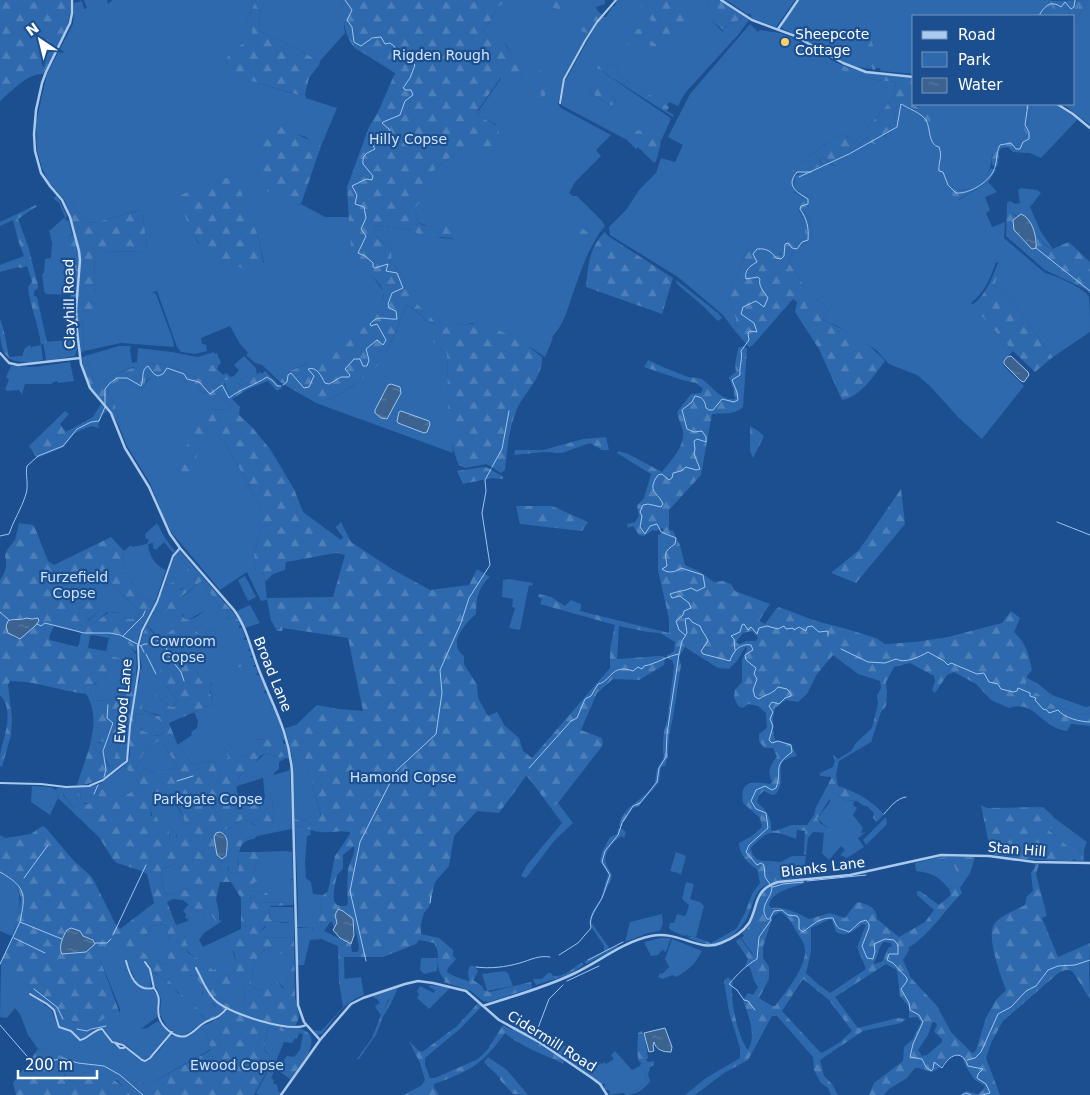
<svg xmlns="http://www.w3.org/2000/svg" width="1090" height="1095" font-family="'DejaVu Sans',sans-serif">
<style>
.green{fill:#2e69ad;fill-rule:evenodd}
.forest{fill:url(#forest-firs);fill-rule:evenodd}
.water{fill:url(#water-ripples);stroke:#9cc4f0}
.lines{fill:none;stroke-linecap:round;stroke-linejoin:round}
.stream{stroke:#9cc4f0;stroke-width:1}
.minor{stroke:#a9c9ee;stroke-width:2}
.tertiary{stroke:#a9c9ee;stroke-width:2.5}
.poi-dot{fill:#ffd166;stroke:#1b4f8f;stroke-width:2}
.labels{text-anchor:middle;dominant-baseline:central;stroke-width:4.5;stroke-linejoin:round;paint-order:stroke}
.poi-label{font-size:14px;fill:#fff;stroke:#1b4f8f;text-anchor:start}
.park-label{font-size:14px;fill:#cfe3fa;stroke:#1b4f8f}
.street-label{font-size:14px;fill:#fff;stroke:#1b4f8f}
</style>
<defs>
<pattern id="forest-firs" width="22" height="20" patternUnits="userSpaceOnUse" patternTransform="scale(1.25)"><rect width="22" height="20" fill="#2e69ad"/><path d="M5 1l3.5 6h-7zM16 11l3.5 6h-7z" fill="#4d80b9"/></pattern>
<pattern id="water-ripples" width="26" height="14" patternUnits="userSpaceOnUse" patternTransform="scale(1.25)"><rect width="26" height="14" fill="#3c6290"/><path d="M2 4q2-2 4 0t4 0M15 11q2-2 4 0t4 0" fill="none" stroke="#597aa1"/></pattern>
</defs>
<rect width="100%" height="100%" fill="#1b4f8f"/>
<path class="green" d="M 84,0 L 107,0 L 108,4 L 113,0 L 256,0 L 246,23 L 252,31 L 252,36 L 226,63 L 229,71 L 237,76 L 297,95 L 305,94 L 306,98 L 337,108 L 321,146 L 310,141 L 306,137 L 266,124 L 264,141 L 299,205 L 301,204 L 325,217 L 349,217 L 351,227 L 350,246 L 384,292 C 384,300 376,308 371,315 C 362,326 354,339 344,348 C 325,365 297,358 280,382 L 262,365 L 255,363 L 246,355 L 248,353 L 240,344 L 230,326 L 201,338 L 202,344 L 206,345 L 207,351 L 195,354 L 181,352 L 177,347 L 157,291 L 152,292 L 156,294 L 173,340 L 174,347 L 121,343 L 84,351 L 82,316 L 96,293 L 94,281 L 95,254 L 98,252 L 146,251 L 147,246 L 143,216 L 140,210 L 93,223 L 87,222 L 69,201 L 65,201 L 48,181 L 42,168 L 37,151 L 36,122 L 47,74 L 73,24 L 74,3 L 82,1 L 84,9 L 87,8 ZM 235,178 L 258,236 L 264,263 L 198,243 L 186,219 Z
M 265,0 L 341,0 L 345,17 L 344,26 L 345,33 L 320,61 L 260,31 L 259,15 Z
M 507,0 L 605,0 L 605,4 L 596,7 L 597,10 L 602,15 L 599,18 L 596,16 L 573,27 L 588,34 L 564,76 L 558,104 L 561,108 L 611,135 L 596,150 L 601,156 L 575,182 L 569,193 L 573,196 L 577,196 L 602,221 L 605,226 C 588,246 580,274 571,299 C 567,312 562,327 552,337 L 553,338 L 545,357 L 533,349 L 472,323 L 464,325 L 451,319 L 433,342 L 447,354 L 448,392 L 453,453 L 316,403 C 339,397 366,380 380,361 C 390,349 401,320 406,305 C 416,308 422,318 432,324 L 435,323 L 416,304 L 418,293 L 408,287 L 401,274 L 392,262 L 391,247 C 383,242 372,237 375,227 L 379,225 L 411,230 L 441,238 L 456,239 L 418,222 L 415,208 L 427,176 L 461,149 L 499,135 L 495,124 L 481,117 L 477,113 L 502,77 L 519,82 L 523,78 L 506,44 L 486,34 L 483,30 L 491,20 L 497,8 Z
M 617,0 L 707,0 L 711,7 L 711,20 L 723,32 L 727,24 C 732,23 741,20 743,16 L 749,20 L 738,35 L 685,93 L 678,106 L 669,102 L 667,106 L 620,76 L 617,68 L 609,62 L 599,62 L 597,68 L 669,117 L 671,119 L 660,143 L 639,130 L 629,133 L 627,140 L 561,105 L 565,81 L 598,22 L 602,17 L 606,17 L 613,6 L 615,6 ZM 594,84 L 616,100 L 612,106 L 589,92 Z
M 726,0 L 795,0 L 776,27 L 754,19 L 751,17 L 751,14 L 747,14 Z
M 800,0 L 1054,0 L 1049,1 L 1032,16 L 914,16 L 914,74 L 881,71 L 879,68 C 849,74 810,40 783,29 L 781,26 Z
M 1088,0 L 1090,0 L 1090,125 L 1063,104 L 1074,104 L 1074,25 Z
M 1050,5 C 1057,9 1063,6 1070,11 L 1069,16 L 1042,16 Z
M 750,24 L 758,32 L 760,30 L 780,33 L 795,39 L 806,46 L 804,50 C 837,70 857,80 896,82 L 894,97 L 854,143 L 843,134 L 837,136 L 798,165 L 791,172 L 794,192 L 803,199 L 797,207 L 805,222 L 805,237 L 797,244 L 776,256 L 748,249 L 728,296 L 736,319 L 735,331 L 723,315 L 678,277 L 610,235 L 609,227 L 626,210 L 639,190 L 656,173 L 661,158 L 675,162 L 683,145 L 668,137 L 690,94 Z
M 914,88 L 914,104 L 1026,104 L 1023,127 L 1026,134 L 1017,147 L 1008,141 L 992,154 C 992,176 977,194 954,189 L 959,200 L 988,182 L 997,192 L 985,197 L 990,210 L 986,213 L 992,227 L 1005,222 L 1004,238 L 1045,273 C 1054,275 1085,288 1089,297 C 1090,304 1090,324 1090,332 L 1053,357 L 1015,306 L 995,285 L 1000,264 L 996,262 C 990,279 985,292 971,303 L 1013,351 L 1003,361 L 1003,365 L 1024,386 L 982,439 L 958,417 L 930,386 L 917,375 L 889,364 L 876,350 L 837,326 L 823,320 L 829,310 L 806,289 L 788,261 C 791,254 804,242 812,241 L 810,219 L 802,210 L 808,196 L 795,189 L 795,176 L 822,164 L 819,158 L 822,156 L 834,166 L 837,165 L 867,136 L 868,139 L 884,137 L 896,119 L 894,110 L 898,106 C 909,105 918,111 924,120 L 919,106 L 908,104 L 905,101 Z
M 1032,104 L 1054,104 L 1076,118 L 1077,120 L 1041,158 L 1030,153 L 1031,150 L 1026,147 L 1029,130 L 1027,126 Z
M 1021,188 L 1037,190 L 1041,193 L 1030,207 L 1041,232 L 1053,249 C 1046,248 1043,240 1037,235 L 1035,236 L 1034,230 L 1012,212 L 1008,202 L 1010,201 L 1015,204 L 1020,203 L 1018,190 Z
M 57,196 L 67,216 L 65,218 L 66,220 L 69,221 L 72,234 L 68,237 L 74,265 L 72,275 L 71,295 L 46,294 L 44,291 L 42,274 L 44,273 L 45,259 L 51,258 L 52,243 L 49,231 L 65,217 L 59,203 L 53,198 Z
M 72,340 L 75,340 L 77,349 L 75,356 L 47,361 L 46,360 L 43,342 Z
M 41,345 L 43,360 L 33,362 L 32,359 L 29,359 L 28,353 L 32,350 L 31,347 Z
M 119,346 L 131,346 L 130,350 L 132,363 L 137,362 L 138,348 L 172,352 L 197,357 L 214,352 L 215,354 L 217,353 L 221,363 L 219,365 L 208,364 L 223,380 L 232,380 L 244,387 L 229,394 L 224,382 L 216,386 L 168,365 L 146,363 L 139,367 L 133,367 L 109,377 L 98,386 L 94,384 L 93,376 L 85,356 Z
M 244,356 L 256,368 L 257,375 L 248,383 L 234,376 L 239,370 L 234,365 Z
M 70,362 L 74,381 L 58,383 L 57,381 L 52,383 L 52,384 L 25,384 L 22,395 L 19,390 L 7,391 L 5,389 L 9,380 L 6,377 L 11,366 L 35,367 Z
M 169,371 L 177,374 L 185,382 L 195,385 L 204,394 L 217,394 L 233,407 L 233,409 L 207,410 L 198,428 L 193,470 L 199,449 L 212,433 L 225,442 L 261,508 L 261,530 L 254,554 L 256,571 L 262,571 L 265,582 L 267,600 L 261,601 L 247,572 L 220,590 L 172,533 L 164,518 L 150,483 L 127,446 L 119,426 L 121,425 C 116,414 117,403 108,394 C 110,382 118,381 128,380 L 137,388 L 143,389 C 148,375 156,375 169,371 Z
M 157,523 L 165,538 L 174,550 L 176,549 L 173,553 L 164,542 L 156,550 L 153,548 L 153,543 L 148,544 C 149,555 155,566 166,570 L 155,602 C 136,600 127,573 122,557 L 124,551 L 131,545 L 132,547 L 147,544 L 149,539 L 146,539 L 145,534 Z
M 176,552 L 188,566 L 187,570 C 190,573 194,573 196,577 L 190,584 L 179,590 L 165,583 Z
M 245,576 L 256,597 L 248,601 L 238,580 Z
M 509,579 L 533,583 L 532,586 L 529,585 L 520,630 L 509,628 L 515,608 L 512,607 L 513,599 L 502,597 L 503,580 Z
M 202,581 L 222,610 L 226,610 L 230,617 L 226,620 L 237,623 L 239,621 L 241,625 L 239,626 L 239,628 L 242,628 L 245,636 L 244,640 L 247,640 L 250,648 L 248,651 L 251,651 L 252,655 L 250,657 L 253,658 L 255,664 L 253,667 L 256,667 L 258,672 L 256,675 L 259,675 L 266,690 L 263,693 L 268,693 L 273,704 L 271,707 L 274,707 L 285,740 L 283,741 L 280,735 L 272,735 L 266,740 L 253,739 L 262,748 L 243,758 L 229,745 L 225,747 L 228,758 L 219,764 L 214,761 L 192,764 L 177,745 L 192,735 L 191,732 L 197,728 L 198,721 L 194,712 L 213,704 L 210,688 L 212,682 L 207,678 L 201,681 L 195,668 L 201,650 L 199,642 L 216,633 L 214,628 L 212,628 L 200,634 L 196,631 L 197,626 L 209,619 L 204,611 L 188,620 L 185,619 L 179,606 L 182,597 Z
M 111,585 L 117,586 L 121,594 L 140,611 L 136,619 L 127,619 L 122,613 L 107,612 L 95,623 L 90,626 L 87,622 L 99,610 L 95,605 C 95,593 99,588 111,585 Z
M 250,605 L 260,623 L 245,628 L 237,611 Z
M 158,611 L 164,614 L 173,629 L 165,637 L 155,634 L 147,625 L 153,613 L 154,614 Z
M 111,633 C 127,637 127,644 136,654 L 132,653 L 126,660 L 109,655 L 107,652 Z
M 143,633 L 155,638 L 159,642 L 169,660 L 170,664 L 154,674 L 167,687 L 178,701 L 172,707 L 169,706 L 156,695 L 170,712 C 159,718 153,713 142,710 L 139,700 L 135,701 L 137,684 L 139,683 L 140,671 L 142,668 L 139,650 Z
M 113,662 L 117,662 L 128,675 L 129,679 L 128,684 L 110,700 L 95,701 L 92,699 L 90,691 L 92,687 L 104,676 Z
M 1027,678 L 1037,683 L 1052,695 L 1086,707 L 1090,706 L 1090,714 L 1084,715 L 1069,711 L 1052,704 L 1026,685 Z
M 136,713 L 150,716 L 159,720 L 164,732 C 155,741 141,731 135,722 Z
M 111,735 L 119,743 L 114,759 L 114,764 L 110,767 L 104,757 L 94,748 L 96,743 L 100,743 L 107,736 Z
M 158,741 L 165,746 L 178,768 L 159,771 L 153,773 L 146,768 L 140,775 L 136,768 L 143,754 Z
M 268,753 L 280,758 L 288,754 L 289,759 L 286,758 L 279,762 L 279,769 L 274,773 L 274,775 L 290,770 L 292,829 L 257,836 L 254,839 C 237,840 236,857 239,871 L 237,874 L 229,872 L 229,868 L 223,863 L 222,859 L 225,858 L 226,837 L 223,833 L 225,829 L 229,829 L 243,819 L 251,822 L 254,825 L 274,823 L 272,799 L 265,799 L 263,778 L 237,786 L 236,784 L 242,773 C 254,770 254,759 268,753 Z
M 304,753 L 321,817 L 307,818 L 306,821 L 295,819 L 292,756 Z
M 124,766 L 138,782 L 140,787 L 122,797 C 116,791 104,788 101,783 Z
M 97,785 L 98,797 L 93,803 L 82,803 L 80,798 L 81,787 Z
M 32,786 L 50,787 L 56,790 L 58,798 L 50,815 L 31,802 Z
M 77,787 L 78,803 L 74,808 L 63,794 L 65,788 Z
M 834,792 L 844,800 L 854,801 L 853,805 L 857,808 L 853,815 L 863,828 L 861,833 L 866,832 L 858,838 L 864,847 L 847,858 L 840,855 L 845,850 L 841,846 L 829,860 L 822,853 L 824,832 L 828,833 L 830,829 L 817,819 L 830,802 L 830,797 Z
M 167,796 L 172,797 L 187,824 L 187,827 L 176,835 L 176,842 L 172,843 L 170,841 L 169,831 C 158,824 152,821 150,806 C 156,802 160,798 167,796 Z
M 558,803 L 573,823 L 554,841 L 526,878 L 521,876 L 527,865 L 562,823 L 551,808 Z
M 886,817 L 887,824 L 866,845 L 863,840 Z
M 1053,817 L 1076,834 L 1074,837 L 1075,842 L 1078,843 L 1081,856 L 1080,861 L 1076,861 L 1075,859 L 1072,861 L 1065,861 L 1056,836 L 1049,829 L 1053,826 Z
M 295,827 L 306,827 L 310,829 L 311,835 L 307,836 L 305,863 L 306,878 L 311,882 L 313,894 L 324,895 L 321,897 L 322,913 L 319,913 L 322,921 L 321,927 L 297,927 L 298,904 Z
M 286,851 L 292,852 L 293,878 L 291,879 L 293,881 L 294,897 L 291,897 L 289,903 L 250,902 L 251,894 L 267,894 L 267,893 L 252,890 L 252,887 L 255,882 L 260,882 L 254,873 L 255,862 L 258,860 L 257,852 Z
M 676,852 L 686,856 L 681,875 L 678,873 L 670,871 Z
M 792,856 L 806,856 L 803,877 L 777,881 L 775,874 L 767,872 L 766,865 L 771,863 L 770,861 L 781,862 Z
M 936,858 L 937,860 C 957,857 955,871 961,885 L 949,889 C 939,877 933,873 916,871 L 915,863 Z
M 177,864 L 190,887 L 189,889 L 166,895 L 163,887 L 161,869 Z
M 0,873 L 17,884 C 22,901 19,920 12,936 L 0,931 Z
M 686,882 L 694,884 L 690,899 L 700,902 L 704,906 L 696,937 L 689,936 L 688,938 L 687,935 L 684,936 L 672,931 L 669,928 L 670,923 L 674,923 L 677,914 L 684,916 L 686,915 L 689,905 L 682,899 Z
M 189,904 L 198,912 L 201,910 L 205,915 L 211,915 L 218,921 L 219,920 L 222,921 L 204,933 L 199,940 L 203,947 L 226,936 L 233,949 C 232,956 239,961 237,969 L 229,975 L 218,970 L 213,970 C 204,961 191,957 184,947 C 187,938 182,932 176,925 L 188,921 L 188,919 L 185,918 L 186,914 L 183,911 Z
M 270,907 L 293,907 L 294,923 L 273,921 L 269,918 Z
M 662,914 L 663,923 L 660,931 L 648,933 L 625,942 L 630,922 Z
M 166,924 L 173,963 L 170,966 C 158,961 140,955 135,942 L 147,934 L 152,926 Z
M 755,924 L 761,929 L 756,939 L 756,952 L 753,954 L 741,938 L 744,936 L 742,933 L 747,929 L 749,930 Z
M 266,925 L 294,925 L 294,937 L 265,938 L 261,936 L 261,931 L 265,928 Z
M 312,927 L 313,931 L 322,939 L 310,940 L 304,965 L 298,965 L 297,928 Z
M 660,938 L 671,938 L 666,952 L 662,950 L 658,955 L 651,956 L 644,942 Z
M 115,939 L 124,948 L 145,961 L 144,962 L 150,971 L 151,987 L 142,987 L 136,982 L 127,961 L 125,962 C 129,979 135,989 153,990 L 158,996 L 157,1017 L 141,1029 L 147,1028 L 158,1021 L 169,1033 L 150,1056 L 145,1059 C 136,1058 131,1046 122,1043 C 116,1041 119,1045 114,1042 C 105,1037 110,1028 95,1028 L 84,1038 L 79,1038 L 72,1030 L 60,1026 L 57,1014 L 53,1008 L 73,1022 L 92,1025 L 115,1011 L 120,1013 L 120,1009 L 100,959 Z
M 672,939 L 702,951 C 696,963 688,971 676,977 L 673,975 L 662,979 L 658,977 L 660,973 L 662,974 L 669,967 L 665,959 Z
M 266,950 L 288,955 L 288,980 L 286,990 L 277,981 L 266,990 L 251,988 C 252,976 253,956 266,950 Z
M 421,958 L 438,958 L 437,971 L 424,974 L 420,970 Z
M 1,964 L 32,989 L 31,993 L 52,1011 L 58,1027 L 71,1032 L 80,1041 C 88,1041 92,1030 100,1031 C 106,1032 107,1039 111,1042 C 118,1049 123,1047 129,1051 C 135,1055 137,1060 145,1062 C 155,1058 164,1044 170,1036 L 190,1036 L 200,1027 L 207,1034 L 211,1049 L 151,1083 L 133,1084 L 141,1092 L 142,1095 L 130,1095 L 118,1081 L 85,1072 L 76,1082 C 61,1080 63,1069 66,1058 L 41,1048 L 38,1049 L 28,1035 L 20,1014 L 15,1008 L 7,1018 L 0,1017 Z
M 151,966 L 155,974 L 161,976 L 171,989 L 205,1021 L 185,1035 L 176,1034 L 167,1027 L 160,1015 L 161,999 L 154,983 Z
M 504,971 L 508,973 L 513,986 L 487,991 L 482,974 Z
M 176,974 L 196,976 L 202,984 L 202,994 L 216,1007 L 216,1015 L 205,1019 C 202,1016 201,1013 198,1009 C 188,997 177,997 168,979 Z
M 361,977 L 364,995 C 345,1001 334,1019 322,1034 L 317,1035 L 314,1030 L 321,1031 L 348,1002 L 345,995 L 343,979 Z
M 244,981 L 245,1011 L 227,1004 L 217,995 Z
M 430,985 L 450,988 L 429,1009 L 417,998 L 419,994 L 417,991 L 420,986 L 434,993 L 435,990 L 429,987 Z
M 398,988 L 393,999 L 389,999 L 384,1008 L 380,1009 L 378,1007 L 376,1008 L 375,1006 L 380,1003 L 377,999 L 374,998 L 373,996 Z
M 268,1027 L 290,1033 L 290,1037 L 295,1038 L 292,1043 L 284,1042 L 276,1061 L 264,1050 Z
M 550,1045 L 567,1046 L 591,1070 L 601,1063 L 602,1064 L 605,1062 L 606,1064 L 614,1059 L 611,1055 L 615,1051 L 632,1070 L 640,1066 L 641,1062 L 647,1081 L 640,1088 L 626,1095 L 623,1093 L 609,1095 L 610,1091 L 604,1089 L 605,1083 L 602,1085 C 588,1071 564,1059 548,1046 Z
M 271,1065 L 275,1070 L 271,1078 L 274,1080 L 273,1083 L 277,1085 L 278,1091 L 281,1093 L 279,1095 L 259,1095 L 256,1093 Z"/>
<path class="forest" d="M 0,0 L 70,0 C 73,27 55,51 43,74 C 27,73 11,92 0,101 Z
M 256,0 L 265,0 L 259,15 L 260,31 L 320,61 L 319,65 L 309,78 L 305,94 L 298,95 L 236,76 L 229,71 L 226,65 L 228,56 L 252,36 L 252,31 L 246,23 Z
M 341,0 L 507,0 L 497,8 L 491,20 L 483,30 L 486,34 L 504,42 L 518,66 L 523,78 L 519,82 L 520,85 L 513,83 L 508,79 L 505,80 L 501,77 L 478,110 L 477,113 C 485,124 507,121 496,143 L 489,147 L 461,149 L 427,176 L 419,203 L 415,208 L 418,222 C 432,234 447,216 458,236 L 456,239 C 442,236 423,239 411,230 L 379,225 L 375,227 C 372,237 383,242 391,247 L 392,262 L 401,274 L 408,286 L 418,293 L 417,304 L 435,322 L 432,324 C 423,318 416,308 406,305 C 400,322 392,342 383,358 C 371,377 337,398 316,403 L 280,382 L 285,373 L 343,349 L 384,296 C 384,286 373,277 366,270 L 359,272 L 351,255 L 347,187 L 369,127 L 378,112 L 395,73 L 355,48 C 341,32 346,19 341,0 Z
M 544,0 C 555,0 568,0 574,7 L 561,11 L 546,4 Z
M 636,0 L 670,0 L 693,22 L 660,57 L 658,52 L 643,39 L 642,41 L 651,51 L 651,56 L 649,57 L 637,47 L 634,49 L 627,44 L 629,38 L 623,36 L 620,32 L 624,27 L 630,30 L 641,29 L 643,37 L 646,36 L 659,47 L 661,44 L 651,33 L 654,25 L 647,15 L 646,11 L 642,8 L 641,3 Z
M 707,0 L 719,0 L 743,16 L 736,22 L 727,24 L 725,27 L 728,30 L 729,35 L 711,20 L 707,12 L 711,7 Z
M 1088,0 L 1074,25 L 1074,16 L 1069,16 L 1070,11 L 1065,8 L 1062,12 L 1059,13 L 1050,5 L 1042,16 L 1032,16 L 1040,6 L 1049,1 Z
M 592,16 L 596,16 L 599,18 L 588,34 L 573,27 L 572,25 Z
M 866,32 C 875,41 874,56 876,69 L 873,70 L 863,38 L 863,33 Z
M 806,46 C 818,50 826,58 837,63 C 862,74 887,76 914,78 L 914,88 L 906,101 C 910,105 912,104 917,106 C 929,110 932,123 934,134 L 930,136 C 924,120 918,104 898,106 L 894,110 L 897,124 L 896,129 L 886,132 L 882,141 L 875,144 L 871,143 L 867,136 L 837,165 L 835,166 L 822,156 L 819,159 L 822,165 L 805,173 L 799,173 L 795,176 C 791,201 810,185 810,206 L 804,207 L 802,210 L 810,219 L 812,241 C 804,242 791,254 788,261 L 806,289 L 829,310 L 823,320 C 845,330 869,342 885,361 C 874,375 861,397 842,400 L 819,349 L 795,312 L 797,302 L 793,299 L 752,346 L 749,347 L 735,331 L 736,319 L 728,296 L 748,249 C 759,246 768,246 776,256 L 781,254 L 782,244 L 787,241 L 794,246 L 805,237 L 805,222 L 797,206 L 803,199 L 790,188 L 791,172 L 798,165 L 837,136 L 843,134 L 854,143 L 894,97 L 896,82 C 857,80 837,70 804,51 Z
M 601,54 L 607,57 L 609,62 L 617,68 L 620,76 L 669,107 L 667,111 L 674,115 L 673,117 L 597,68 L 599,62 L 598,58 Z
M 540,70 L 545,75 L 543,79 L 544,82 L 546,81 L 562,88 L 556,89 L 548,86 L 544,98 L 539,102 L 536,99 L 537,96 L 541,96 L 540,87 L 542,85 L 534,80 Z
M 594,84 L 605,90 L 616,100 L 612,106 L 589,92 Z
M 1026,104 L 1032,104 L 1027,125 L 1032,133 L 1032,140 L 1026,147 L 1032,150 L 1030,153 L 1013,152 L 1008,147 L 1001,148 C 997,154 1000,160 997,167 L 992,165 C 992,150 993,145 1008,141 L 1017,147 L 1026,134 C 1019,120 1026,117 1026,104 Z
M 266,124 L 285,128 L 321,146 L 301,204 L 295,204 L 261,188 L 259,169 Z
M 639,130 L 661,143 L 656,161 L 654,163 L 638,147 L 636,149 L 627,140 L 629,133 Z
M 991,168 L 996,170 L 988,182 L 956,201 L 947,186 L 950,185 C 965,199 984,182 991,168 Z
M 232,177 L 236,178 L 258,236 L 264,266 L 257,272 L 215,260 L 206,254 L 192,232 L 186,219 L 181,195 L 214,180 Z
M 65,201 L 69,201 L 87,222 L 93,223 L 141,210 L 143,216 L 147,246 L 146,251 L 98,252 L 95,254 L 94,281 L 99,310 L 82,316 L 84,351 L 80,354 L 79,341 L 72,340 L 69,307 L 74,265 L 70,249 L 64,249 C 58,255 58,251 52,250 L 52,243 L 61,242 L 69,243 L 68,237 L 76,233 Z
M 1008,202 L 1012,212 L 1016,217 C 1007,230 1024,239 1032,249 L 1037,243 L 1035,236 L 1037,235 L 1047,247 L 1052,249 L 1069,242 L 1090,262 L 1090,294 L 1087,290 L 1081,287 L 1045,270 L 1006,236 L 1007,204 Z
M 36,205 L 37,206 L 18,219 L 28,246 L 38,285 L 38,288 L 34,291 L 34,296 L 37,297 L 47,342 L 41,345 C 39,325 30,307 28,287 L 32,282 L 27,266 L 21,268 L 18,267 L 0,272 L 0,265 L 24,256 L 18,240 L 13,220 L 0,226 L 0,222 Z
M 583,229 L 589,233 L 593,232 L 594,235 L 586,250 L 583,251 L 580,248 L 581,248 L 581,234 L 577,236 L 573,241 L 571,236 L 575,231 Z
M 605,232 L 608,236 L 673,278 L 662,314 L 586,287 C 588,266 589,247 605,232 Z
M 998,263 L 1000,264 L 995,285 L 1015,306 L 1053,357 L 1035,372 L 1013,351 L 972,305 C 987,294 991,280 998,263 Z
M 676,280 L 718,313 L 722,318 L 718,321 L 703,306 L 677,284 Z
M 0,319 C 5,331 6,343 9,357 L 22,356 L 25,348 L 30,345 L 32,350 L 28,353 L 29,359 L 32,359 L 33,362 C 0,364 0,349 0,319 Z
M 451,319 L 464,325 C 487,319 524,342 542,357 C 543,378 525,391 517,409 C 509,428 507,449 505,470 L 501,473 L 487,464 L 465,468 L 459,465 C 446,438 448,385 447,354 L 433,342 L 433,330 L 439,323 Z
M 743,346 L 747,349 L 743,407 C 736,415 722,413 712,414 L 701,475 L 669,510 L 669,530 L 673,531 L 680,545 L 685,565 L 700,572 L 714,582 L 723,581 L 731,584 L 735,591 L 770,604 L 759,621 L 765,624 L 776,609 L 779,607 L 816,621 L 843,628 L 876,638 L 885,644 L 915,642 L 948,637 L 1002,623 L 1011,611 L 1020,618 L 1014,632 C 1027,645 1028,652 1032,670 L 1027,676 L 1026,685 L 1052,704 L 1069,711 L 1084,715 L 1090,714 L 1090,726 L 1071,724 L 1067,731 C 1042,729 1035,699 1009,708 L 991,700 L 976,684 L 954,672 L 947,675 L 935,693 L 932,690 L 935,681 L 934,676 L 910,663 L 894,667 L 886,682 L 887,693 L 886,706 L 881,712 L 871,742 L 839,761 L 836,775 L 838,786 C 857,792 870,800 884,814 L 877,822 L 873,818 L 874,813 L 867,806 L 864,806 L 857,801 L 844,800 L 834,792 L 817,819 L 820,823 L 830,829 L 828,833 L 813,832 L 808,838 L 806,855 L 804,854 L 805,831 L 797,830 L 796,839 C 773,830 768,829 751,848 C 752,859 760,862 770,861 L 771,863 L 766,865 L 767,872 L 775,874 L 777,881 C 753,887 756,899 747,918 C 740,931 723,947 707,944 C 701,943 694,940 688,938 L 692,936 L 711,943 L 736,929 L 745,913 L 752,894 L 760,883 L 757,869 C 748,864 739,854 739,843 L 752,836 L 762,827 L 760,818 L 743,803 C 739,781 752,781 770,784 L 772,782 C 767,771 770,765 777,757 L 773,748 L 764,748 L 759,741 L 759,734 L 767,728 L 766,713 L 758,706 L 748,704 L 743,708 L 738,706 L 734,697 L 735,690 L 742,682 L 742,660 L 747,649 L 746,646 L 737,661 L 729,669 L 718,668 L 685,647 L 679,657 L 681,665 L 673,717 L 669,736 L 668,756 L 665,766 L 661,767 L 659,782 L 639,806 L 633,808 L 622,824 L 623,826 L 619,826 C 622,805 647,800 655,782 C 655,781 656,775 656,774 C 657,767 661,762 664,757 C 662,748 663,731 667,722 L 674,666 L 672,660 L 669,659 L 667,656 L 674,651 L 675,642 L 660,633 L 648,632 L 619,626 L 617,659 L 659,656 L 665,657 L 664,665 L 639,680 L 613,679 L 597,693 L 581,730 L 602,738 L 603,745 L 558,803 L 551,808 C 546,802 530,778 526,776 L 499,813 L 477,811 L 454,836 L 449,866 L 435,882 L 429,907 L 424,913 L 421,924 L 421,934 L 439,938 L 453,950 L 453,956 L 456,959 L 448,968 L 447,972 C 450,975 464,980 469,981 L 468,971 L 470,966 L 474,966 L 478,971 L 473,980 L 482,986 L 484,990 L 490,992 L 531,982 L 532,988 L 489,1002 L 483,1001 L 471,991 L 444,982 L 445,980 C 432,967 443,956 434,943 L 419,940 L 416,944 L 383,957 L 344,957 L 345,995 L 348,1002 L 343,1007 L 339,982 L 338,946 C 329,942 313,938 312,926 L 321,927 L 322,921 L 319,921 L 319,913 L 322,912 L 321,897 L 328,891 L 335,856 L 350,834 L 350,832 C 339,830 322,834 314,831 C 307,829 304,826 295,827 L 295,819 L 306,821 L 307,818 L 321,816 L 304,754 L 292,756 L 285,728 L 296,725 L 317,705 L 338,709 L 363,711 L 348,638 L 283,628 L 282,631 L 277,631 L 271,620 L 267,600 L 267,598 L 333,597 L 345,555 L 336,553 L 286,562 L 285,570 L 273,574 L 265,582 L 262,571 L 256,572 L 254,554 L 261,530 L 261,508 L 225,442 L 212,434 L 199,449 L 193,470 L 183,477 C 175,455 197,430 207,410 L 232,409 L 233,407 L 217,394 C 207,398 204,393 197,387 C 193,384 189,385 186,382 C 179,378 178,374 169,371 L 161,380 L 152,377 L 146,380 L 143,389 L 137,388 L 128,380 C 118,381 110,382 108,394 C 117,403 116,413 121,426 L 119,426 C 111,407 100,403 91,388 C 86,379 83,367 82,358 L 85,356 L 93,376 L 94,383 L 98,386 L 109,377 L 145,363 L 168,365 L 216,386 L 221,381 L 223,382 L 229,394 L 243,386 L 232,380 L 223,380 L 215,372 L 208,371 L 204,364 L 206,362 L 208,364 L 219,365 L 217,369 L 223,375 L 226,373 L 231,377 L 234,376 L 248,383 L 260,372 L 262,374 L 265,371 L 282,388 L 277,391 L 268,381 L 248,389 L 232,399 L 240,407 L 239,415 L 251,426 L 270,449 L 294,489 L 303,512 L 341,540 L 343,537 L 336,527 L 341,522 L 351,542 L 392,569 L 430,590 L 469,585 L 477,569 L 490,577 C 478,587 476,599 476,614 C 468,621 452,638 458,649 C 459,652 462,654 464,656 L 464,664 L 477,685 L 478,698 L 488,716 L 497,712 L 505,726 L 519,738 L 523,751 L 532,758 L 610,668 L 610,649 L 615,625 L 540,604 L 542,599 L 538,597 L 539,594 L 551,597 L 565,606 L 571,600 L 581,604 L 580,611 L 669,633 L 669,619 L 658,570 L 658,535 L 662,533 L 663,528 L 656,531 L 653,530 L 644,536 L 639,535 L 633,526 L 628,528 L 627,524 L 635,522 L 639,516 L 637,506 L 644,498 L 651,474 L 617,453 L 618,451 L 628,454 L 662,472 C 670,462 685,446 683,432 C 682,425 678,419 677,412 L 691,394 L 701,393 L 703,389 L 696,383 L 682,380 L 644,367 L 648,360 C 661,366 674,372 688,377 C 692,378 699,377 703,380 C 713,387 721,401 735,399 L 734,391 L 729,377 L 736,372 C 734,363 737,357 738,348 ZM 752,631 L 758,637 L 756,641 L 747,641 L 739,644 L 736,642 L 743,633 ZM 833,655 L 858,674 L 880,681 L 881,688 L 877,696 L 878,704 L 872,728 L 856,743 L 851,751 L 838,759 L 833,755 L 835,761 L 833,767 L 820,773 L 820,776 L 832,777 L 816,807 L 814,815 L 807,825 L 792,825 L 775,831 L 771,830 C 772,817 766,811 757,802 L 759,795 L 764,791 L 772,795 L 776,794 C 790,774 767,762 797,756 L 791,744 L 775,740 C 772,730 772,718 775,708 L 786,700 L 798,702 L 807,694 L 817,674 ZM 354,846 C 356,854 349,862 348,870 C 347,881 347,892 348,903 L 346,906 C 344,906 338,906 337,905 C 330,900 336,881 337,875 L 343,869 L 343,855 ZM 340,909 L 353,919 C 354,929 359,939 359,949 L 357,952 L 352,952 L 351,944 L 324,931 L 330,922 L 332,922 L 334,927 L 337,924 L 335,916 L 337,910 Z
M 101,404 L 107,411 L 102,415 L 98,425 L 100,428 L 91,426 L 81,430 L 74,434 L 64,447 L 37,458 L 29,446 L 65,411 L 69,414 L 60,424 L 66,432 L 93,417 Z
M 750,426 L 757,430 L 764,436 L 753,458 L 750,451 Z
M 606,437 L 609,450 L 602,450 L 590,443 L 562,453 L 545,452 L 514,455 L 515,450 L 543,450 L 583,439 Z
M 484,467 C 491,468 496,474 503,476 L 503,479 L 492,478 L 463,484 L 457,471 Z
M 901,489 L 905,524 L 856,583 L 831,573 L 859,550 Z
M 516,506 L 552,506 L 588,522 L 582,531 L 520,524 Z
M 19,523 L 33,525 L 35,528 L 48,561 L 54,565 L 111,537 L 124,551 L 122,557 C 127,573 136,600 155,602 L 139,634 L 136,652 C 125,644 128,636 111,634 L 107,652 L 109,655 L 126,660 L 132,653 L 136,654 C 139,686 127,723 127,757 C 119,772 93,786 77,785 C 85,758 104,721 86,694 C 61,691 36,681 10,681 L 8,685 L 12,718 L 11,735 L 2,767 L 0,766 C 0,761 0,755 1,750 C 5,734 14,709 0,695 L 0,580 C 5,573 8,565 5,556 L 7,550 L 15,540 ZM 111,585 L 117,586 L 121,594 L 140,611 L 136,619 L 127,619 L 122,613 L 113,613 L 110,611 L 95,623 L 90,625 L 87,621 L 99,610 L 95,605 C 95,593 99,588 111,585 ZM 26,618 L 32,619 L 36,618 L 18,639 L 13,637 L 6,626 L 7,622 C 13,618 19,621 26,618 ZM 54,626 L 81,633 L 79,645 L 77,647 L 50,640 L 49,637 ZM 92,635 L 109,638 L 106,651 L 88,648 L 90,636 ZM 113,662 L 117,662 L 128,675 L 129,679 L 128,684 L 110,700 L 95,701 L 92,699 L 90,691 L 96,682 L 100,684 L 107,683 L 107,679 L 104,676 ZM 111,735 L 119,743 L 114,759 L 114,764 L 109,767 L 104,757 L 94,748 L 96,743 L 105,741 L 108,736 Z
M 178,551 L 180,551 L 232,611 L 239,621 L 233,625 L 228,623 L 226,621 L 230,617 L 226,610 L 222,610 L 202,581 L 182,596 L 184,600 L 179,606 L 180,608 L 196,599 L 197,601 L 183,611 L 182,615 L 185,619 C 192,621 199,615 204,611 L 210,619 L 197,626 L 196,631 L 200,634 L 212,628 L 214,628 L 216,633 L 199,642 L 201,650 L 206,649 L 208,656 L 198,661 L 200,666 L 195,668 L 201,681 L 206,678 L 205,675 L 211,674 L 224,665 L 227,666 L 236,662 L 241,664 L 247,663 L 245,665 C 234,670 211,674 210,688 C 209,694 213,699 213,704 L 169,723 L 178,746 L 192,764 L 214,761 L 219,764 L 223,760 L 228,758 L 225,746 L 229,745 L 243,758 L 261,748 L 252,743 L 252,739 L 266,740 L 272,735 L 280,735 L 284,744 L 286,744 L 288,754 L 280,758 L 268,753 L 260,756 L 256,761 L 258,765 L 248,771 L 242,773 C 236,781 234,792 241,800 L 272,798 L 274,823 L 258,827 L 251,822 L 243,819 C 236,823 233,829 225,829 L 223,833 L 216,833 C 211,846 219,853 223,863 L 227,863 L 229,872 L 237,874 C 241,865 237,854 232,847 L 235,843 L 234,835 L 237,834 L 242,838 L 246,836 L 251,838 L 242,844 L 239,852 L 257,852 L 259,860 L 255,863 L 254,872 L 260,873 L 260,882 L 255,882 L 252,887 L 252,890 L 268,893 L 267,895 L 251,894 L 250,902 L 289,903 L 291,897 L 294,897 L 293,905 L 270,906 L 269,918 L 273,921 L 286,923 L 291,922 L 294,923 L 294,925 L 266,925 L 261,931 L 261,936 L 265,938 L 294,937 L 295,997 L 299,1017 L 295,1027 C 329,1034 302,1062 290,1079 L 270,1065 L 254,1095 L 142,1095 L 141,1092 L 133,1084 L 135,1080 L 140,1081 L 141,1084 L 151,1083 L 211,1050 L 207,1034 L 200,1027 L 218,1019 L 224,1013 L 222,1012 L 214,1018 L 205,1021 L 177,998 L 165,981 L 161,976 L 156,974 L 146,961 C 131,961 124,948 115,940 L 100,959 L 120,1014 L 115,1011 C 107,1016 97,1025 88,1026 C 75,1028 44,1000 31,993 L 32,989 L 0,964 L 15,930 L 21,899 L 17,884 L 0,873 L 0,835 L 5,838 L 31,834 L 42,826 L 46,828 L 73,860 L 92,877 L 116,925 L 120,929 L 154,903 L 147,874 L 142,871 L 117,863 L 112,858 L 99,837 L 58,798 L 56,790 L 57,788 L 65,788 L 63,795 L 74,808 L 78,803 L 77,787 L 81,787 L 80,798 L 82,803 C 89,805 94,802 98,797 L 97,785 L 101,783 L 103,786 L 107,785 L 122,797 L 140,787 L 138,782 L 124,766 L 130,756 L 129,737 L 135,701 L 139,700 L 142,702 L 142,710 L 157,716 L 170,712 L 164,705 L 160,709 L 152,701 L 156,695 L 169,706 L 173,707 L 178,701 L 167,687 L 155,678 L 154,674 L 170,664 L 169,660 L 164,656 C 163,643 155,638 143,633 L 147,625 C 154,638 163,639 173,629 L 163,614 L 158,611 L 154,614 L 153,613 L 165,583 L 168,585 L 173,582 L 179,590 L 181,590 L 196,577 L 187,570 L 188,566 L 176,552 ZM 136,713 L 150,716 L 159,720 L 164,732 C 157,740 149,733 141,730 L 139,723 L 135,722 ZM 158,741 L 165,746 L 178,768 L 159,771 L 153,773 L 146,768 L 140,775 L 136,768 L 143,754 ZM 167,796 L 172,797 C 176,802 185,818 185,823 L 187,824 L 187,827 L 178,831 L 175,842 L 172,843 L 170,841 L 169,831 L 159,824 L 157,817 L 151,816 L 150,806 C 156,802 160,798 167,796 ZM 177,864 L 190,888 L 189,889 L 166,895 L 163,887 L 161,869 ZM 220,882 L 231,882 L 241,898 L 241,929 L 226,936 C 231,944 238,960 237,969 L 229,975 L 218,969 L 213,970 L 209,966 L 213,963 L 211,961 L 207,964 L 188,953 L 185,947 L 188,945 L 186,943 L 185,934 L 176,925 L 167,902 L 173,899 L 183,900 L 198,912 L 201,911 L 208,917 L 211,915 L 216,921 L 219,921 L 219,912 L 216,899 ZM 166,924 L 169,941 L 165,943 L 161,950 L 173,963 L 170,966 C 158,961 140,955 136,942 L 147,934 L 152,926 ZM 71,928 L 80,931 L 83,936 L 91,938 L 96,942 C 85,948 73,955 61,953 L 61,947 L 67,930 ZM 265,950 L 288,955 L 288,980 L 286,989 L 282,988 L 277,981 L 267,981 L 266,990 L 251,988 C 252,975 253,958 265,950 ZM 176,974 L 181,980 L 190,975 C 206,979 199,995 208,1005 L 212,1003 L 216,1006 L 216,1010 L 214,1012 L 216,1015 L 205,1019 L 201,1015 L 202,1012 C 194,1005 188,999 179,993 L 178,994 L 168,979 ZM 244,981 L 245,1010 L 227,1004 L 218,996 ZM 268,1027 L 289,1033 L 290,1037 L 297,1039 L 299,1033 L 303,1034 L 300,1050 L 294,1057 L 287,1056 L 282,1063 L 265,1052 L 264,1049 Z
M 981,805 L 987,808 L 1043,807 L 1053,816 L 1053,826 L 1049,830 L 1067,846 L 1068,850 L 1062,853 L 1065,861 L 1024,859 L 991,854 Z
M 618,828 L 621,828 L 626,832 L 624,838 L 622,836 C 614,840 602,854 606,863 C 607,867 610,871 612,875 C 607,892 597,905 591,922 L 610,949 L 618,946 L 618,947 L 586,964 L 584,961 L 589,960 L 604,952 L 604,946 L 589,923 L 592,912 L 601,898 L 608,874 L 600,861 L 602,852 L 610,837 L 617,834 Z
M 1076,834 L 1087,842 L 1084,850 L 1084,861 L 1080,861 L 1081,856 L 1078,843 L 1075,842 L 1074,837 Z
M 945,857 L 975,857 L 970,873 L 960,888 L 962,893 C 942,913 931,934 908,948 L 909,950 L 903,960 L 911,978 L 937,1006 L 951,1032 L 971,1052 L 974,1053 L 976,1050 L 986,1018 L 995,1001 L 1006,990 C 1001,976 986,937 994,924 C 1000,916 1016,910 1025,905 L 1027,896 L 1033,891 L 1031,872 L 1034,869 L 1035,864 L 1039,864 L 1036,874 L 1047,916 L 1042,918 L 1058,957 L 1090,943 L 1089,971 L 1090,999 L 1073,972 C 1066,968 1061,971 1056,975 L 1003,1021 L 992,1041 L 986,1058 L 1000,1095 L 960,1095 L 966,1091 L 978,1094 L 983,1090 L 985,1086 L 975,1080 L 966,1067 L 962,1057 L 956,1055 C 945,1058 944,1067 932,1072 L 919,1068 L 915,1068 L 907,1078 L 889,1089 L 884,1095 L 869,1095 L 874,1083 L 903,1061 L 904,1047 L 913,1039 L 921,1022 L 917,1017 L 909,1018 L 909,1007 L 900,996 L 897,970 L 886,964 L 835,997 L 858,1028 L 897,1018 L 906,1019 L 901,1023 L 863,1031 L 820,1060 L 824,1076 L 832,1084 L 838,1095 L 831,1095 L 828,1088 L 821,1083 L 814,1070 L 813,1057 L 777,1016 L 772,1016 L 748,1060 L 724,1073 L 695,1095 L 685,1095 L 706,1078 L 740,1058 L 740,1048 L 729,1012 L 724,981 L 728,977 L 733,982 C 729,997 738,1038 748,1050 C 757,1035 748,1015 743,1000 L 748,993 L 753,995 L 758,987 L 754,981 L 750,967 L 745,966 L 748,959 L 736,941 L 740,938 L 752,954 L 755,953 L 756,939 L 761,929 L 755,924 L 749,930 L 747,929 C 753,919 753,909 758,899 C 767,882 787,882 803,881 L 802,884 C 790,888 772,892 769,905 L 771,908 C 785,906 797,913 809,919 L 830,913 L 845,918 L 856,903 L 859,902 C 869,905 877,908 877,919 L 899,937 L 925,922 L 934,910 L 917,895 L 917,891 L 920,891 L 939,905 L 951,895 L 949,889 L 960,885 C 955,871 957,857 937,860 L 936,858 ZM 780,912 C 791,919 791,922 797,933 C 801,939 805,943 805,951 C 806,967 785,993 775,1006 L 772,1006 L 759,998 L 769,979 L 769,967 L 763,958 L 763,947 L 773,916 ZM 830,919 L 832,920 L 836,932 C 847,938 854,931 862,924 L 866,925 L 857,947 L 866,969 L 830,993 L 819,985 L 806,973 L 811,952 L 811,928 ZM 884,942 L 891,943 L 892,946 L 888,948 L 883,961 L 875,964 L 874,962 C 879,955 877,948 884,942 ZM 803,979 L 829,1000 L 852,1031 L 840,1042 L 822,1053 L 819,1051 L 782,1011 ZM 935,1022 L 937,1025 L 934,1032 L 942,1039 L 942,1042 L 927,1055 L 922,1056 L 918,1050 L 928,1035 L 932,1023 Z
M 582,962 L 584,965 L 567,975 L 536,985 L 533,979 L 542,979 L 548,973 L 551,973 L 553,976 C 565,977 573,968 582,962 Z
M 390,999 L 393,999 L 383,1017 L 376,1035 L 358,1060 L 357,1059 L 372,1038 L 381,1015 L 376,1008 L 379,1006 L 380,1009 L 384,1008 Z
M 478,1003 L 482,1006 L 461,1028 L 425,1058 L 425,1065 L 430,1078 L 435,1078 L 478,1059 L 488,1049 L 503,1025 L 512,1030 L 514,1026 L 532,1036 L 532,1039 L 564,1061 L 563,1064 C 544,1054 521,1047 505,1033 C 482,1065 470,1071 434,1084 L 434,1087 L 439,1095 L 404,1095 L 422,1085 L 425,1080 L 420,1063 L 409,1041 L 418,1050 L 422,1052 L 457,1026 Z
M 642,1031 L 645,1038 L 648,1058 L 646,1060 L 648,1062 L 654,1061 L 654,1065 L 650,1067 L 648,1074 L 650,1081 C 644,1090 635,1095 626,1095 L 640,1088 L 647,1081 L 641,1062 L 639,1062 C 636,1053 638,1043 638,1033 Z
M 41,1048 L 67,1058 C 63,1069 60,1081 76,1082 L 85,1072 C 104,1074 119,1079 130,1095 L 16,1095 L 13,1083 L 20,1073 L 29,1065 L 31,1059 L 38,1049 Z
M 488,1057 L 507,1070 L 528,1095 L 513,1094 L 500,1080 L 500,1078 L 484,1062 Z"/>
<path class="water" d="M 1021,214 C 1032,218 1037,236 1036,248 L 1032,249 L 1014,230 L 1013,220 Z
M 1011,356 L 1028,372 L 1029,375 L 1024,382 L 1021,381 L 1004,364 L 1004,361 L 1007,357 Z
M 391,384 L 400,387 L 401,393 L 387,419 L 381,418 L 375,413 L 375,410 L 388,385 Z
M 401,411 L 429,421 L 430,424 L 427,432 L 424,433 L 398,423 L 397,421 L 399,412 Z
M 26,618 L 32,619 L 38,618 L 39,621 L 35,626 L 20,639 L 8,633 L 6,626 L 8,621 C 14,618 20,621 26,618 Z
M 220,832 C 230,836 227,847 226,856 L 222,859 L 217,855 L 214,837 L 216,833 Z
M 338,909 L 343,911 L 353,919 L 354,935 L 351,944 L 340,938 L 333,930 L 337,923 L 335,915 Z
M 71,928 L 80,931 L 83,936 L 93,940 L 95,944 L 86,952 L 62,954 C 58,947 63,936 67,930 Z
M 665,1028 L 672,1047 L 671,1052 C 663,1052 656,1050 654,1042 L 653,1046 L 654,1051 L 649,1052 L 644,1033 Z"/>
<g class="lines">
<path class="stream" d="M 1039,16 C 1041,11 1048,2 1054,4 C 1057,4 1059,6 1061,7 L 1065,2 L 1071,9 L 1074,7 L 1075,0
M 799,177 L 849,154 L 897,127 L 901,104 C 908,108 921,113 926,120 C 931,129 928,145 939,147 C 943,158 938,161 939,171 L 943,172 L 948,185 L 956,193 C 969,194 987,183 993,172 C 998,163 995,154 1000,145 L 1011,143 L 1016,149 L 1020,149 L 1023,142 L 1029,139 L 1029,132 L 1025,125 L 1028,104
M 1036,248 L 1090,291
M 283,385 L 287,382 L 288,375 L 291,373 L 304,388 L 309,387 L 314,376 L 308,369 C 317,366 321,376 325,383 L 329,384 L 341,377 L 349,377 L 350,375 L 345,369 L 354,359 L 360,359 L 363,366 L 367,366 L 369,360 L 366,349 L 377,340 L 383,345 L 386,340 L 377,324 L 371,326 L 370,324 C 378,314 386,320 397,319 L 396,311 L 389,308 L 388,304 L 392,293 L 403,288 L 397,273 L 386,271 L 388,264 L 375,268 L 373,267 L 373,263 L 365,256 L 358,253 L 366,236 L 361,229 L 366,218 L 364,207 L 355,204 L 357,195 L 352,186 L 366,179 L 372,180 L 373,176 L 363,164 C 362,153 368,153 375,149 L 372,144 L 373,143 L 381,141 L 390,133 L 389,129 L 382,123 L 383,122 L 400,115 L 405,101 L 413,95 L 411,90 L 406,90 L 403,88 L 410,78 L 415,65 L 411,61 L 401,59 L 394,46 L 390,43 L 385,44 L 381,37 L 372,38 L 361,46 L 354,42 L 352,27 L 347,20 L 352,10 L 345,0
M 492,467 L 502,449 L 509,411
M 1057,522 L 1090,535
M 0,536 L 9,534 C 13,521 22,508 26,494 C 29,484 25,474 27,466 L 38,456 L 63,446 L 77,429 L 91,422 L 99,421 L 105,407 L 105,389 L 110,383 L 117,378 L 127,378 L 141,386 C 144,379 141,369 148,366 L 154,374 L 158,376 L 163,374 L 167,368 L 184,374 L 187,379 L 199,382 L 210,394 L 222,385 L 229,398 C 240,389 255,385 267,377 L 273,381 L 277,386 L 281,386
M 0,612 L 9,620
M 37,624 L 41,626 L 45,623 L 84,633 L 110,633 L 120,635 L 141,646 L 144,652
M 685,635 L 679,630 L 676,621 L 683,615 L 684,611 L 691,608 L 689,603 L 680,596 L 672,598 L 670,594 C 678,591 685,591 691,588 L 697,591 L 705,587 L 703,575 L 681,568 C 676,572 668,574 662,569 L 667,566 C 665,552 664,552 675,544 L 676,538 L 661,532 L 657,524 L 650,526 L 645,534 L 640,527 L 642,516 L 640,512 L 643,505 L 648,504 L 661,507 L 663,504 C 658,492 646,492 658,475 L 662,474 L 669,480 L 672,478 L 673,473 L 681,471 L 686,467 L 696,470 L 700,469 L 694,454 L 695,449 L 694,441 L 697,439 L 706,442 L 706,437 L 702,431 L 694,432 L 687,429 L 682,410 L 692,402 L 695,396 C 703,397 705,401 706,408 L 709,410 L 713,410 L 722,399 L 734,402 L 738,400 L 737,392 L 732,380 L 740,375 C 739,366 743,359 741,351 L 749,340 L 748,333 L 750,331 L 757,332 L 754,323 L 741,314 L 743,307 L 756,301 L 764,307 L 768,298 C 764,292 758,286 760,279 L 758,277 L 746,279 C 744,270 750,266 757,262 L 753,254 L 757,249 C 766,248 771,251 776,258 L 781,259 L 784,256 L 785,244 L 788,243 L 792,248 L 797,249 L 802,242 L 808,240 C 809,228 807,219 800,209 L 801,206 L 808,204 L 808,199 C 797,192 785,186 797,172 L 811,172
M 123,636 L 143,616 L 145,611
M 157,640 L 165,644 L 170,658 L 181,672 L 184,681
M 141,646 L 144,644 L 147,644
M 841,649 L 868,662 L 885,663 L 896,659 C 905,664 919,657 928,652 L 944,661 L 948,665 L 951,663 L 977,674 L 984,673 L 989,682 L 998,684 L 1001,689 L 1013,692 L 1017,691 L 1018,688 L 1030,693 L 1030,696 L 1036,698 L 1035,700 L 1043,709 L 1047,710 L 1049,713 L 1058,710 C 1064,718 1081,722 1090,722
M 735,650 L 734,639 L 731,636 L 740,632 L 742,625 L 744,624 L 748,630 L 751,627 L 757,634 L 759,628 L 767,626 L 778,629 L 784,626 L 786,629 L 793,628 L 794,630 L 799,627 L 806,631 L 807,627 L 812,626 L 819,632 L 828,631 L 828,636
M 146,654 L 156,674
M 529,768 L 571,721 L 577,718 L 585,699 L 591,696 L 598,684 C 611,682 611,663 633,671 L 638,667 L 642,669 L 644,666 C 656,664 667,656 679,654
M 104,777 L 106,770 L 103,751 L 113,723 L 107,718 L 108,705
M 177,781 L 193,776
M 94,794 L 98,785
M 884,814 C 890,807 897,798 906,797
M 0,872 C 26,887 26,894 20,922 L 62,939
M 24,878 L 48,845
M 807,881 L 866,875
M 773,887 L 783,884 L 804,882
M 430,903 L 431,896
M 769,919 L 767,919 C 758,905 772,899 772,887
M 113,935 L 146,865
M 14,938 L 45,953
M 95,943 L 107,943 L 111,939
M 559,955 L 578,943 L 591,928 C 588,916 597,908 602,898 C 605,891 607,882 610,875 L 602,862 L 605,851 L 618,835 L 622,823 L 633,806 L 640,803 L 657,782 L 659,768 L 666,757 L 667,734 L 679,654 L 682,641 L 687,633 L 685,619 L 689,618 L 692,622 L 700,626 C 702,632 706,635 708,641 L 701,651 L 703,654 L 730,661 C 733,651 740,643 751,645 L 753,650 L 745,655 L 746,660 L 756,668 L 754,674 L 757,679 L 753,690 L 755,697 L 759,699 C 766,694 773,694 778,687 L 787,689 L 791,694 L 791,696 L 785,698 L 779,704 L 772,702 L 769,706 L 773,712 L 770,719 L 773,726 L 769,740 L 772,743 L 778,741 L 791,745 L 792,752 C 771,767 783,770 776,788 L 772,790 L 765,786 L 756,790 L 751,801 L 756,809 L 766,813 L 768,828 L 749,845 L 746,852 L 757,865 L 761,863 L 764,865 L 765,877 L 772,887
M 588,960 L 623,942
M 366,961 L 350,891 L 360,842 L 396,771 L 436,734 L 442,693 L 440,670 L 461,623 L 469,598 L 490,565 L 482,513 L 486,491 L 485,480 L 491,469
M 0,964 L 20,922
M 476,967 C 490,969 506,967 520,963 C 530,960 539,955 550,957
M 567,981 L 599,966
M 34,989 L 57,1007 L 63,1019
M 755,1010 L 748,1001 L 744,1000 L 737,990 L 729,984 C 738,974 745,966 757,959 L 759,937 L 771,920 L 770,918 L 774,911 L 782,910 L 788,915 L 797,916 L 799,919 L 799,929 L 803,932 C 812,925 820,917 833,918 C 838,931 838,927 849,932 L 860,922 L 866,920 L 869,924 L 869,928 L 862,946 L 867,958 L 873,959 L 875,951 L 874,944 L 885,939 L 894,940 L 898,945 L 898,954 L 889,954 L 887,960 L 893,963 L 907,978 L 907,981 L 901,989 L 909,1003 L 910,1010 L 919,1015 L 923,1022 L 913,1044 L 910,1057 L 922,1059 L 926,1067 L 931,1071 L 933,1069 L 934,1062 L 942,1068 C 949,1055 962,1048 968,1066 L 983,1069 L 978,1074 L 977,1078 L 986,1084 L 990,1093 L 982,1095
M 0,1025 L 32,1062 L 65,1059 L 78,1063 L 104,1066 L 120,1075 L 143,1095
M 77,1029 L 87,1031 L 91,1029
M 92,1029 L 106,1026
M 535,1036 L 549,999 L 563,985
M 967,1060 L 975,1058 L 981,1052 L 998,1014 L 1011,1007 L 1026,991 L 1036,986 L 1048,970 L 1058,966 L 1075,965 L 1090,960
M 962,1095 L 966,1093 L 971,1095"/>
<path class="minor" d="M 560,103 L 564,79 L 585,41 L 597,22 L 616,0
M 0,783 L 41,784 L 66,787 L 89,786 L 103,780 L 127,761 L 130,726 L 139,668 L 138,646 L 142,631 L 157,602 L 173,556 L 180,548
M 126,961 C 130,976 136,992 154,988 C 163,1000 156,1004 159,1017 C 162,1027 175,1039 186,1036 C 192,1034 196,1029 201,1025 C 211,1017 217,1021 227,1008
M 145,962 L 150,969 L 154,988
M 196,968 C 202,979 207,994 217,1002 C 231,1014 290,1033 306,1025
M 30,994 L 47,1004 L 54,1010 L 59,1027 L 71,1031 L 80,1040 C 88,1039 92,1030 102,1029 L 112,1042 L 123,1045 L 142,1060 L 145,1061 L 150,1058 L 172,1032
M 116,1044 L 120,1048 L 124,1048"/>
<path class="tertiary" d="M 72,0 L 72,13 L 70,23 L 46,72 L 42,83 L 36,110 L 34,134 L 35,151 L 41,173 L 50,186 L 62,200 L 70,217 L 79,251 L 80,260 L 76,310 L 77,331 L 81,364 L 90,388 L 111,413 L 125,448 L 149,487 L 170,534 L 180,548 L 234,610 C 247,628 251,650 259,670 C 273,706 289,732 292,772 L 298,1005 L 304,1022 L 320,1040
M 721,0 L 752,20 L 795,36 L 843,63 L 866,72 L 914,77
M 778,29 L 798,0
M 1057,104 L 1073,114 L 1090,128
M 0,353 L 9,363 L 18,365 L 80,358
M 483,1006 C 513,996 544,988 573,974 C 599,962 622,942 651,936 C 679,930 699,953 721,943 C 731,939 743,932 749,923 C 759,905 753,890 778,882 L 850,875 L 941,855 L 989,856 L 1034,862 L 1090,863
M 281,1095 L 320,1040 L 351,1004 L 363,998 L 405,984 L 418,981 L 433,983 L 466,991 L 499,1020 L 539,1042 L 592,1078 L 600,1084 L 607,1095"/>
</g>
<circle class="poi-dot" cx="785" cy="42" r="5"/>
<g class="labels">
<g class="poi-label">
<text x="795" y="34">Sheepcote<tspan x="795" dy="16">Cottage</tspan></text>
</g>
<g class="park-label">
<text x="441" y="55">Rigden Rough</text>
<text x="408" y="139">Hilly Copse</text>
<text x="74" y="577">Furzefield<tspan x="74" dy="16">Copse</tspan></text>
<text x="183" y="641">Cowroom<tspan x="183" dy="16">Copse</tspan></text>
<text x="403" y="777">Hamond Copse</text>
<text x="208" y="799">Parkgate Copse</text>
<text x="237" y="1065">Ewood Copse</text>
</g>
<g class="street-label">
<text transform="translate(69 304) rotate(-91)">Clayhill Road</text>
<text transform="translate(273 674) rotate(68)">Broad Lane</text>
<text transform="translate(123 701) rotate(-85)">Ewood Lane</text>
<text transform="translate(1017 849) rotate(5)">Stan Hill</text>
<text transform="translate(823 867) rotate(-7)">Blanks Lane</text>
<text transform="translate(552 1041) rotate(32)">Cidermill Road</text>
</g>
</g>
<rect x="912" y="15" width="162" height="90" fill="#1b4f8f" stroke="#7695bc"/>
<rect x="922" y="31" width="25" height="8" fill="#a9c9ee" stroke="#7695bc"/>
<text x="958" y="40" font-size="15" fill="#ffffff">Road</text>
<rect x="922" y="52" width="25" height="15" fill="#2e69ad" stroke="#7695bc"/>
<text x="958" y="65" font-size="15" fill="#ffffff">Park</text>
<rect x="922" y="78" width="25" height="15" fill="url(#water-ripples)" stroke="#7695bc"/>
<text x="958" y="90" font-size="15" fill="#ffffff">Water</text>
<g transform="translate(40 40) rotate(325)" stroke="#1b4f8f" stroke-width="4" paint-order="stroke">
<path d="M0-4L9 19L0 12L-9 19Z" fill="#ffffff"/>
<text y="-8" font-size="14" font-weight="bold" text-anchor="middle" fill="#ffffff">N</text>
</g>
<path d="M18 1070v8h79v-8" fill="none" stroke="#ffffff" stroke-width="2.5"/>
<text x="25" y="1070" font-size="15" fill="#ffffff" stroke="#1b4f8f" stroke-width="4" paint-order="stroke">200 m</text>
</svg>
